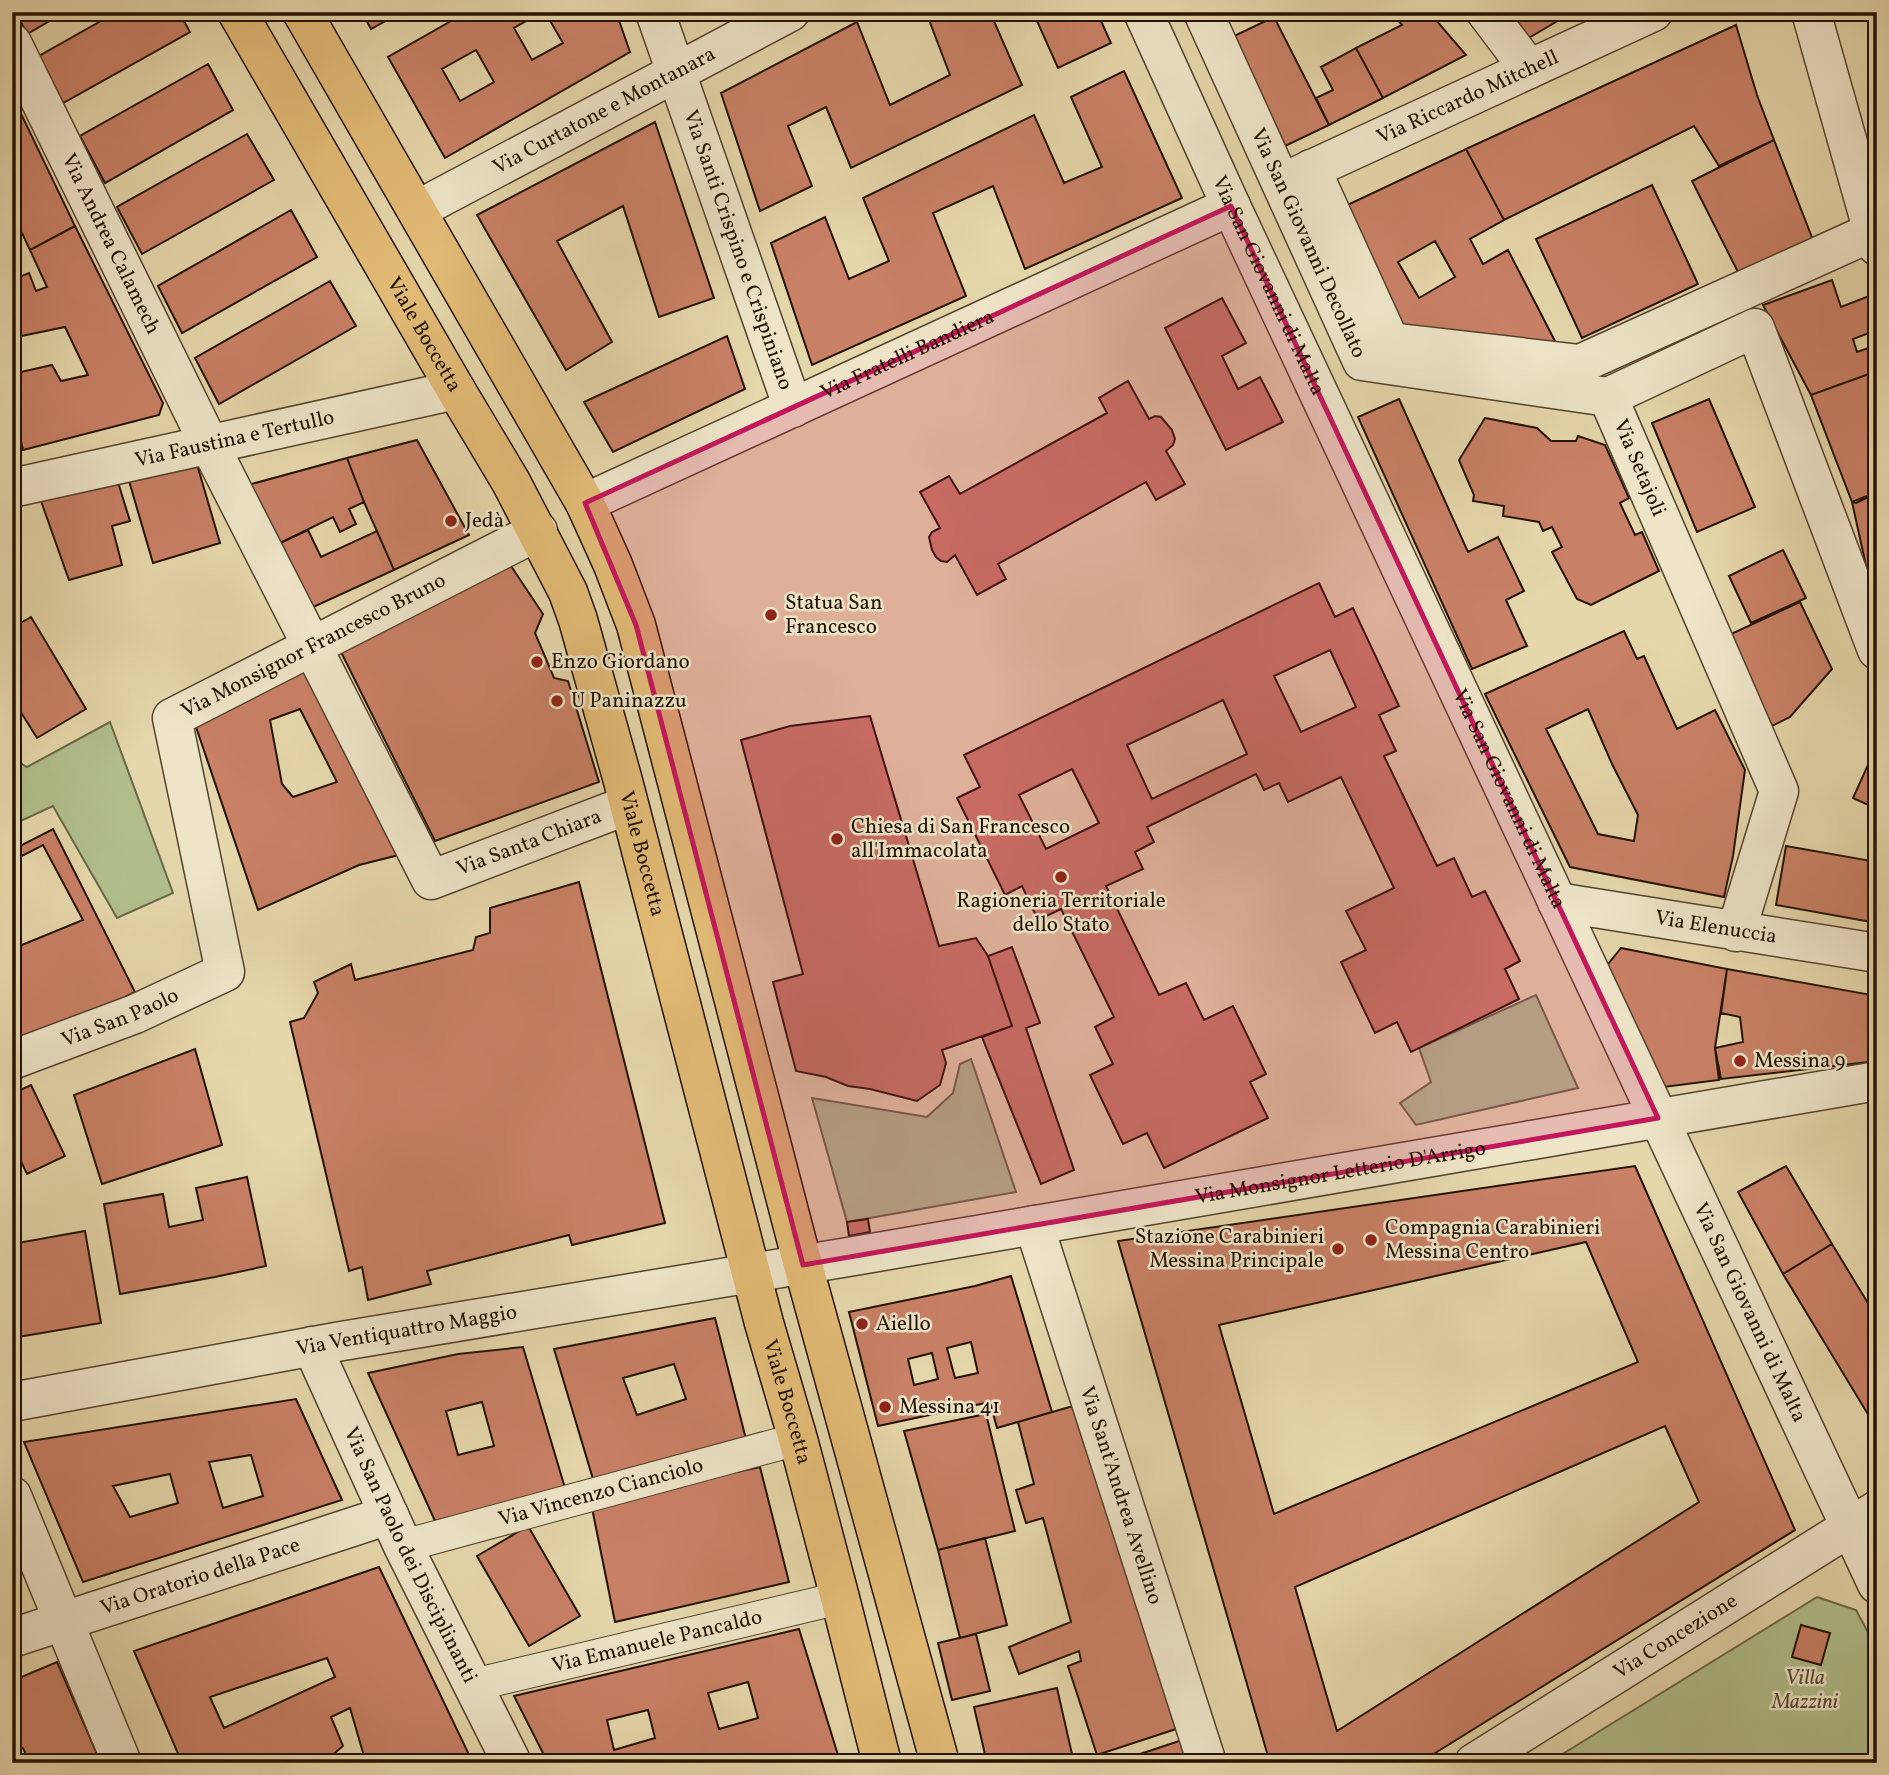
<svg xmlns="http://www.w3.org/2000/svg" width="1889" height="1775" font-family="Vollkorn,serif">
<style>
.green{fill:#b1be8c;stroke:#6a6846;stroke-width:2}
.building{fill:#c88066;stroke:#231201;stroke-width:2;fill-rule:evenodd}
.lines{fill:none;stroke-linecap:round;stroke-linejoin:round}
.pedestrian-casing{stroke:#54432c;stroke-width:34}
.minor-casing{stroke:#54432c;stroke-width:41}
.primary-casing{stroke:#231201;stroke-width:41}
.pedestrian{stroke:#eee4c8;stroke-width:32}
.minor{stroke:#eee4c8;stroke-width:38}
.primary{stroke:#e2bb76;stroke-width:38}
.marked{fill:#c2185b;fill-opacity:0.2;stroke:#c2185b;stroke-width:5;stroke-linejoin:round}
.poi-dot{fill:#8f2418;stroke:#eee4c8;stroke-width:2.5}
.labels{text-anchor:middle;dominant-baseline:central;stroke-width:5;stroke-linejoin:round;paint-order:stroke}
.street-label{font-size:21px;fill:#231201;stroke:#eee4c8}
.poi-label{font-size:21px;fill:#231201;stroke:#eee4c8;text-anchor:start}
.park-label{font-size:21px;font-style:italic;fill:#554e32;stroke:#eee4c8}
</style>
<rect width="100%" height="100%" fill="#e5d6ab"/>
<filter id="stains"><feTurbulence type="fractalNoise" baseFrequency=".00286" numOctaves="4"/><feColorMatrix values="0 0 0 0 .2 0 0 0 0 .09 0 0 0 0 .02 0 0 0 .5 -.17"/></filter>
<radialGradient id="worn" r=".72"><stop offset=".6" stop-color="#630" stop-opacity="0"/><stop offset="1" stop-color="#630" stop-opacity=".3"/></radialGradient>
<path class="green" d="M 110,722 L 173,893 L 117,918 L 53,806 L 12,825 L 12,758 L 27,767 Z
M 1536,995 L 1578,1088 L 1416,1125 L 1400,1103 L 1431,1082 L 1419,1048 Z
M 971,1059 L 1016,1192 L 847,1222 L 812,1098 L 927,1117 L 953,1093 L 960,1064 Z
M 1817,1597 L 1856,1610 L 1877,1649 L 1877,1763 L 1548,1763 Z"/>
<path class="building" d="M 16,12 L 65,12 L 27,34 Z
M 117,12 L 179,12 L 190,32 L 63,103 L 39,56 Z
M 362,12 L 401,12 L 371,29 Z
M 467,12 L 542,12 L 514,28 L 532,60 L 563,43 L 545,12 L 616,12 L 630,52 L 445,158 L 388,57 ZM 476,50 L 494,82 L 460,101 L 442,69 Z
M 926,12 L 1007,12 L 993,19 L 1022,85 L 851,168 L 826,107 L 788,126 L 812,186 L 760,211 L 721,93 L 857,22 L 890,105 L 950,75 Z
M 1033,12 L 1097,12 L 1111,43 L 1058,68 Z
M 1391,12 L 1429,12 L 1466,55 L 1383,98 L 1356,48 L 1402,25 Z
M 1506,12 L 1565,12 L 1566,16 L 1527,39 Z
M 1274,17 L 1329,125 L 1281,148 L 1228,39 Z
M 1736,25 L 1757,95 L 1774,140 L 1719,166 L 1694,126 L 1504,220 L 1466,149 Z
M 1356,48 L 1383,98 L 1329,125 L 1316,98 L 1333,90 L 1321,67 Z
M 208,64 L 233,110 L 105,183 L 80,136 Z
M 1124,71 L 1182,198 L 1025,269 L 993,186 L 933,213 L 966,296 L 812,365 L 771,243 L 825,217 L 849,279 L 889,261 L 863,198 L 1034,115 L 1064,183 L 1102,167 L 1071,97 Z
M 12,95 L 75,226 L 30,250 L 22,233 L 12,238 Z
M 655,122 L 714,298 L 659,317 L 623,206 L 557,241 L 612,342 L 566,370 L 477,215 Z
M 247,134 L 274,180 L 142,254 L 117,207 Z
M 1774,140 L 1813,240 L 1741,278 L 1692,181 Z
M 1466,149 L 1504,220 L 1470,239 L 1483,264 L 1508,250 L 1556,343 L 1398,335 L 1341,208 ZM 1435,241 L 1455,277 L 1419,298 L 1398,262 Z
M 1652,185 L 1698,284 L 1582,338 L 1536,239 Z
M 291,210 L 317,257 L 182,333 L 158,286 Z
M 75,226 L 163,403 L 159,415 L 23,450 L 12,402 L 12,374 L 52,365 L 61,381 L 88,375 L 65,327 L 12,338 L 12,280 L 29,273 L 36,291 L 47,287 L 30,250 Z
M 1832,280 L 1841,307 L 1877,293 L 1877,330 L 1853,339 L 1857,352 L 1877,345 L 1877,371 L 1811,395 L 1763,305 Z
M 330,281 L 356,326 L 219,404 L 195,358 Z
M 1222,298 L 1246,343 L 1222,356 L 1238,389 L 1260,377 L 1283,422 L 1226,450 L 1165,328 Z
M 727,336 L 745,389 L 613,452 L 584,402 Z
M 1877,371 L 1877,492 L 1852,502 L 1811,395 Z
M 1128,381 L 1149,419 L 1155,416 L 1161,417 L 1172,430 L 1175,439 L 1173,445 L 1166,451 L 1185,484 L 1156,500 L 1146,482 L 998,564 L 1006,579 L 977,595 L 955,555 L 947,562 L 941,561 L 936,557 L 932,550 L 929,537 L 932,532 L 940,528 L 920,492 L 949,476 L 960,494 L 1107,413 L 1099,398 Z
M 1399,399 L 1468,552 L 1498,537 L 1524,591 L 1506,600 L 1527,646 L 1472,669 L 1358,417 Z
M 1709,399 L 1755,507 L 1697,532 L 1652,423 Z
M 1485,418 L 1537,428 L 1551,441 L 1576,441 L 1578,436 L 1605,445 L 1629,498 L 1620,503 L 1635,535 L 1642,532 L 1659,571 L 1591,605 L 1577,599 L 1552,552 L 1562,547 L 1552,527 L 1543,531 L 1539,522 L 1503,516 L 1504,506 L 1473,501 L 1474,495 L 1459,460 Z
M 417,440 L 469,535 L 394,570 L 364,502 L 347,458 Z
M 347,458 L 364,502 L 349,509 L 356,524 L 340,532 L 333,517 L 278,544 L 248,485 Z
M 196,461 L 220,543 L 153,563 L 129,481 Z
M 117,479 L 130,521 L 112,526 L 122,565 L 69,580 L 41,501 Z
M 1877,493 L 1877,581 L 1870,584 L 1852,502 L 1856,503 Z
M 308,530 L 321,557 L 377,531 L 394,570 L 309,609 L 278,544 Z
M 1783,550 L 1806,598 L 1751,623 L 1729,576 Z
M 507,560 L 543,614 L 535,633 L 554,678 L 568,681 L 599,782 L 435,841 L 338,646 Z
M 1319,583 L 1335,617 L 1353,608 L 1399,706 L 1379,715 L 1396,751 L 1384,756 L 1437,866 L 1454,858 L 1472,897 L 1485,891 L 1520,961 L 1505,969 L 1519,999 L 1411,1052 L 1397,1022 L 1375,1033 L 1341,962 L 1366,950 L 1346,911 L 1394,888 L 1341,777 L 1288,802 L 1279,783 L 1264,790 L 1256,774 L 1147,827 L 1154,842 L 1135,852 L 1143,869 L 1106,886 L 1159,995 L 1186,983 L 1204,1020 L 1233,1006 L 1266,1074 L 1250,1082 L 1268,1118 L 1164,1168 L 1147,1133 L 1123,1144 L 1090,1075 L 1113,1064 L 1095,1027 L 1114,1017 L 1061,909 L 1038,920 L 1022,886 L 1005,895 L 957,798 L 980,787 L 964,755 ZM 1330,650 L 1356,707 L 1301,732 L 1274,676 ZM 1223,700 L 1247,754 L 1152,799 L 1127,745 ZM 1072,769 L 1099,823 L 1046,849 L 1019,795 Z
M 1800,602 L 1832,669 L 1790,717 L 1772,726 L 1729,635 Z
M 31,617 L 86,709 L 37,738 L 12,698 L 12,628 Z
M 1624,631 L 1637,659 L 1644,656 L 1677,729 L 1715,710 L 1745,770 L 1733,856 L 1724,897 L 1570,867 L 1485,694 ZM 1588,709 L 1612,764 L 1638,815 L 1634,841 L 1598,834 L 1546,729 Z
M 311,666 L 403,854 L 359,865 L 258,910 L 193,718 ZM 300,709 L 337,782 L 293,797 L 282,784 L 270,720 Z
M 870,716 L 939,946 L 976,938 L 988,956 L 1012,1026 L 942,1050 L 946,1063 L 940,1085 L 917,1101 L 870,1089 L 848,1086 L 826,1077 L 796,1071 L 773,982 L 803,974 L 741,740 L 790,726 Z
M 1877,745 L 1877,809 L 1853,798 Z
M 53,829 L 135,992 L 100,1010 L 12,1043 L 12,949 L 83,920 L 43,845 L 12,861 L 12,850 Z
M 1786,846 L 1877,862 L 1877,923 L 1776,905 Z
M 579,882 L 665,1223 L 572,1245 L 569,1235 L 427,1271 L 431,1284 L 368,1300 L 362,1267 L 349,1271 L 290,1022 L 304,1018 L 318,993 L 314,982 L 351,964 L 355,980 L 473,950 L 476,937 L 490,933 L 490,908 Z
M 1012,947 L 1040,1023 L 1026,1028 L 1074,1170 L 1041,1184 L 982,1037 L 1012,1026 L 988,956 Z
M 1621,948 L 1727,969 L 1715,1048 L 1719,1080 L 1656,1088 L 1601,973 Z
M 1727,969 L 1877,996 L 1877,1061 L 1721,1079 L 1715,1048 L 1743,1042 L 1740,1017 L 1721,1013 Z
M 195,1049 L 222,1145 L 102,1184 L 74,1095 Z
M 31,1085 L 65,1156 L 27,1174 L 18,1155 L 12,1158 L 12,1094 Z
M 1635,1166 L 1795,1530 L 1419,1763 L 1270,1763 L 1118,1241 ZM 1586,1242 L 1638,1362 L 1274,1514 L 1219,1325 ZM 1665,1426 L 1699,1502 L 1337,1731 L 1295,1587 Z
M 1786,1166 L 1832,1244 L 1783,1274 L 1738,1192 Z
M 247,1177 L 266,1266 L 215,1277 L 120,1294 L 104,1204 L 163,1194 L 169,1227 L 203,1220 L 196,1188 Z
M 868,1219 L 870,1232 L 849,1236 L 847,1222 Z
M 85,1231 L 101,1323 L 12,1338 L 12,1244 Z
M 1832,1244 L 1877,1318 L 1877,1412 L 1869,1416 L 1783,1274 Z
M 1011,1276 L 1052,1412 L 997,1428 L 990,1402 L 878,1426 L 849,1312 L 975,1286 ZM 971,1342 L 978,1373 L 955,1378 L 947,1348 ZM 932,1353 L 938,1379 L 914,1385 L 908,1359 Z
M 715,1318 L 747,1443 L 593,1479 L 554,1349 ZM 674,1364 L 686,1399 L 637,1415 L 623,1378 Z
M 523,1347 L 565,1488 L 435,1521 L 368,1373 L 458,1354 ZM 482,1402 L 494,1446 L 458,1455 L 446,1411 Z
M 296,1399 L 342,1500 L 83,1582 L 24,1442 ZM 251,1455 L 263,1496 L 223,1508 L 209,1462 ZM 170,1474 L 178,1503 L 130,1517 L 113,1486 Z
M 1073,1406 L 1176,1729 L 1097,1755 L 1068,1666 L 1081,1661 L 1079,1651 L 1019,1674 L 1009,1647 L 1071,1622 L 1043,1518 L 1026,1523 L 1016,1490 L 1034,1484 L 1018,1422 Z
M 986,1414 L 1015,1531 L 938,1550 L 904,1431 Z
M 760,1467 L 789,1582 L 615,1622 L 591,1503 Z
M 528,1526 L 580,1616 L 529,1646 L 477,1556 Z
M 985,1538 L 1007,1625 L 960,1638 L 938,1550 Z
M 379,1567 L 473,1763 L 366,1763 L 350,1708 L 331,1717 L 343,1746 L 323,1763 L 182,1763 L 134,1651 ZM 327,1658 L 335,1677 L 224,1728 L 210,1697 Z
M 1801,1625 L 1830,1633 L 1821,1665 L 1792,1657 Z
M 799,1629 L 838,1755 L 802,1763 L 548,1763 L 514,1696 ZM 748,1682 L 758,1718 L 719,1729 L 708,1693 ZM 648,1710 L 655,1738 L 614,1750 L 607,1720 Z
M 976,1634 L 990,1691 L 952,1700 L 938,1643 Z
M 57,1662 L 101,1763 L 30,1763 L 23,1748 L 12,1753 L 12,1681 Z
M 1057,1688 L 1074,1763 L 987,1763 L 974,1707 Z
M 1185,1739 L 1192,1763 L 1113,1763 Z"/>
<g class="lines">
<defs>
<g id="pedestrian">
<path id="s1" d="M 403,1546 L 798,1439"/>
<path id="s2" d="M 473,1685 L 840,1598"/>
</g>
<g id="minor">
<path id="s3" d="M 655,12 L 793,408"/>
<path id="s4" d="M 1143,12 L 1231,206 L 1877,1584"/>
<path id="s5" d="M 1203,12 L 1362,361 L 1608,397"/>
<path d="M 1486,12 L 1529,69"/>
<path d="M 1811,12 L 1877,246"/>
<path id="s6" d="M 12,43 L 209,444 L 431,880 L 628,805"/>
<path d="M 1311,169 L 1390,342 L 1580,364 L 1872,232"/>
<path id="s7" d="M 1286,181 L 1653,12"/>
<path id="s8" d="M 417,210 L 790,12"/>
<path id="s9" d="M 12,488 L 456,390"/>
<path id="s10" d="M 585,503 L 1231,206"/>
<path id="s11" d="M 1557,902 L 1877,953"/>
<path d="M 1736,932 L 1779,791 L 1608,397 L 1755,328 L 1877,650"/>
<path id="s12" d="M 12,1060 L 135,1014 L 225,972 L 172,718 L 538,531"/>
<path id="s13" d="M 1034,1225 L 1207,1763"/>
<path id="s14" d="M 312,1346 L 403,1546 L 512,1763"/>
<path id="s15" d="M 12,1402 L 336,1342 L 854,1256 L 1877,1081"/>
<path d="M 12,1496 L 122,1763"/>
<path id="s16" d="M 12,1638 L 389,1515"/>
<path id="s17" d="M 1474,1763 L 1877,1510"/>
</g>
<g id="primary">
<path id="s18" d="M 237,12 L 456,390 L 511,482 L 568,592 L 578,620 L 623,781 L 764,1323 L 798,1439 L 840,1598 L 882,1763"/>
<path d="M 302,12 L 585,503 L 613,565 L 636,625 L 803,1265 L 940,1763"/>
</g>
</defs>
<use href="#pedestrian" class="pedestrian-casing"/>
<use href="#minor" class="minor-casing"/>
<use href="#primary" class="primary-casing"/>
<use href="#pedestrian" class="pedestrian"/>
<use href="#minor" class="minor"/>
<use href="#primary" class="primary"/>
</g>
<path class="marked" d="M 1231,206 L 1658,1118 L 803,1265 L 636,625 L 585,503 Z"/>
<g class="poi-dot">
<circle cx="451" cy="521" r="7"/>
<circle cx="771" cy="615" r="7"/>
<circle cx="537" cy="662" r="7"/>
<circle cx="557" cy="701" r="7"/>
<circle cx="837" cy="839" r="7"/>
<circle cx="1061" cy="877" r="7"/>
<circle cx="1740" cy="1061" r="7"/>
<circle cx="1371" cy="1240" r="7"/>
<circle cx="1338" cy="1249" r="7"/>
<circle cx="862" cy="1324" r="7"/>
<circle cx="885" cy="1407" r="7"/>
</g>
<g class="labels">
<g class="street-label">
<text stroke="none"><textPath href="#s7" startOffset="200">Via Riccardo Mitchell</textPath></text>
<text stroke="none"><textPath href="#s8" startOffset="212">Via Curtatone e Montanara</textPath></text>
<text stroke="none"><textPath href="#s5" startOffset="254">Via San Giovanni Decollato</textPath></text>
<text stroke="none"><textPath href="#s6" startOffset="224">Via Andrea Calamech</textPath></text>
<text stroke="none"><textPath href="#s3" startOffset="252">Via Santi Crispino e Crispiniano</textPath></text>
<text stroke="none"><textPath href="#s4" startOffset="301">Via San Giovanni di Malta</textPath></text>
<text stroke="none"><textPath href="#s18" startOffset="373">Viale Boccetta</textPath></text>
<text stroke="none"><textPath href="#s10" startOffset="355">Via Fratelli Bandiera</textPath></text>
<text stroke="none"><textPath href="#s9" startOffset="228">Via Faustina e Tertullo</textPath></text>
<text transform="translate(1639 468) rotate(67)">Via Setajoli</text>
<text stroke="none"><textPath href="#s12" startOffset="649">Via Monsignor Francesco Bruno</textPath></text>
<text stroke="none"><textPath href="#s4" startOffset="868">Via San Giovanni di Malta</textPath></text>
<text stroke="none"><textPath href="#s6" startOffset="1041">Via Santa Chiara</textPath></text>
<text stroke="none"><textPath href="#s18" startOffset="940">Viale Boccetta</textPath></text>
<text stroke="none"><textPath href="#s11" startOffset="161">Via Elenuccia</textPath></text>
<text stroke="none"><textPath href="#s12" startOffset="116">Via San Paolo</textPath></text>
<text stroke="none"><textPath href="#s15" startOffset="1348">Via Monsignor Letterio D'Arrigo</textPath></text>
<text stroke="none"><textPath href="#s4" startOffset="1435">Via San Giovanni di Malta</textPath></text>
<text stroke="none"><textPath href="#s15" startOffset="401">Via Ventiquattro Maggio</textPath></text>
<text stroke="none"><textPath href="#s18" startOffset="1507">Viale Boccetta</textPath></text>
<text stroke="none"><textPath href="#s1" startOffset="205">Via Vincenzo Cianciolo</textPath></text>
<text stroke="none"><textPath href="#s13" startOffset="284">Via Sant'Andrea Avellino</textPath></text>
<text stroke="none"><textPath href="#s14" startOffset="231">Via San Paolo dei Disciplinanti</textPath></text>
<text stroke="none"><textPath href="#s16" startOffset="198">Via Oratorio della Pace</textPath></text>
<text stroke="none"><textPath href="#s17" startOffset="238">Via Concezione</textPath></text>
<text stroke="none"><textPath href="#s2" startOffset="189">Via Emanuele Pancaldo</textPath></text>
</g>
<g class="poi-label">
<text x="465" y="521">Jedà</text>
<text x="785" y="603">Statua San<tspan x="785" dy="24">Francesco</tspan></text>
<text x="551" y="662">Enzo Giordano</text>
<text x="571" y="701">U Paninazzu</text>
<text x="851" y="827">Chiesa di San Francesco<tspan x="851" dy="24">all'Immacolata</tspan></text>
<text x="1061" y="901" text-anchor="middle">Ragioneria Territoriale<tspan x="1061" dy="24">dello Stato</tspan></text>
<text x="1754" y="1061">Messina 9</text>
<text x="1385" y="1228">Compagnia Carabinieri<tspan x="1385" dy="24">Messina Centro</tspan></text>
<text x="1324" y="1237" text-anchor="end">Stazione Carabinieri<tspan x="1324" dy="24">Messina Principale</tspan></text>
<text x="876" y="1324">Aiello</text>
<text x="899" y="1407">Messina 41</text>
</g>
<g class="park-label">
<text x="1805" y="1678">Villa<tspan x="1805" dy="24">Mazzini</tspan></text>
</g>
</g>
<rect width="1889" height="1775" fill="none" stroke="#e5d6ab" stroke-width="42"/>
<rect x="14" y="14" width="1861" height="1747" fill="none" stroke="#231201" stroke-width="3.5"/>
<rect x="21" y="21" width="1847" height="1733" fill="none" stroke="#231201" stroke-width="2"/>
<rect width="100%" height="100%" filter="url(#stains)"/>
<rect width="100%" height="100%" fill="url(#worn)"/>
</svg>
